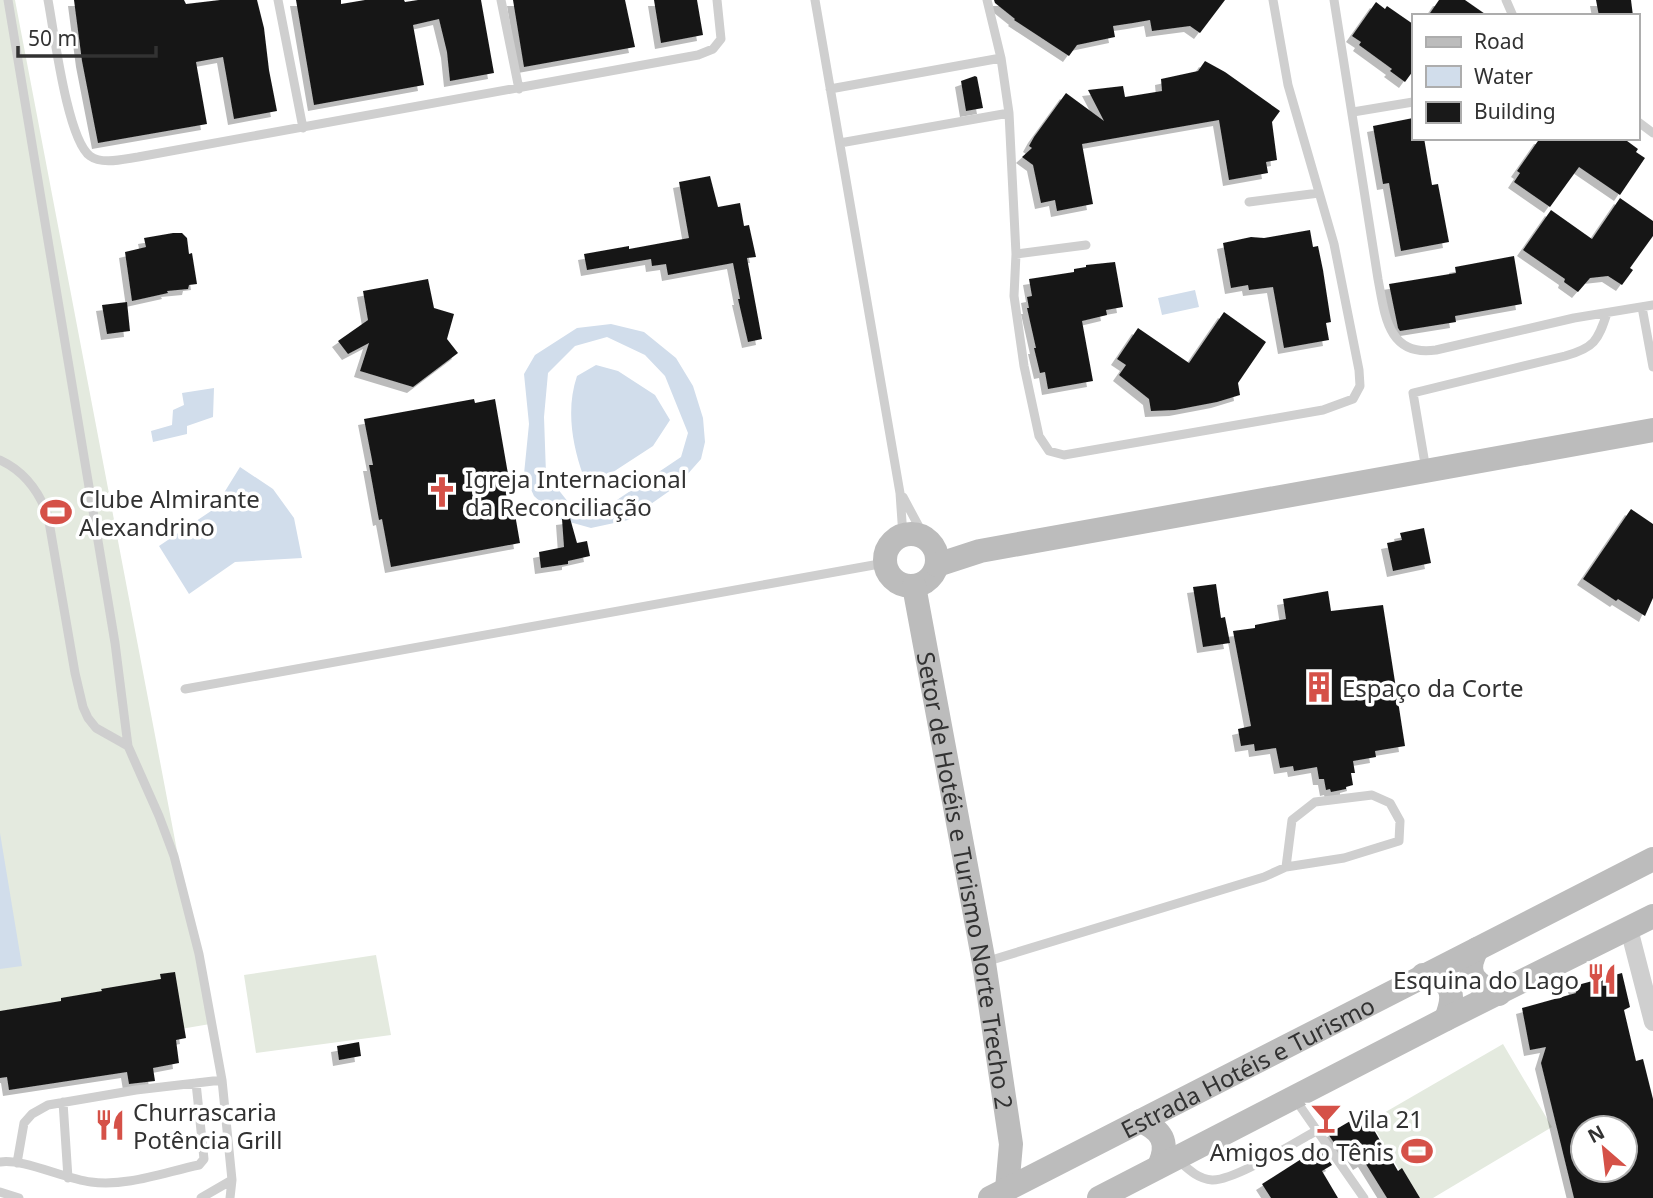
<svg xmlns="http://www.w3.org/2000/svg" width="1653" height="1198" font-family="'Noto Sans',sans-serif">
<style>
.grass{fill:#e4eadf}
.water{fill:#d1ddeb;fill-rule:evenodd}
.building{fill:#191919;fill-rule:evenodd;filter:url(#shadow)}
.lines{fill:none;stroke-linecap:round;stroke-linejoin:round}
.lane{stroke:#cfcfcf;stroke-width:9}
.street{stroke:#cfcfcf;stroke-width:18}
.secondary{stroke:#bcbcbc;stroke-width:24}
.labels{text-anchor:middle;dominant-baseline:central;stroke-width:7;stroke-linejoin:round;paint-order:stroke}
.poi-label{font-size:24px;fill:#323232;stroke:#fff;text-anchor:start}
.street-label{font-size:24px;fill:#323232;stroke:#fff}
</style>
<defs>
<filter id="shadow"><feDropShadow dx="-6" dy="6" stdDeviation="0" flood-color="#0004"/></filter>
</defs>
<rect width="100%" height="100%" fill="#fff"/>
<path class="grass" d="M 0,0 L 15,0 L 210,1024 L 0,1060 Z
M 376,955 L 391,1035 L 256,1053 L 244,975 Z
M 1503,1044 L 1552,1127 L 1433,1198 L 1416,1198 L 1370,1121 Z"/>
<path class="water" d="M 1195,290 L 1199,307 L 1162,315 L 1158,298 Z
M 611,324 L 644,332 L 676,358 L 693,386 L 703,418 L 705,442 L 701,459 L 678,485 L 628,520 L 591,528 L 559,519 L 534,496 L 524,474 L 529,424 L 524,374 L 535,355 L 577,328 ZM 607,337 L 645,355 L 665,376 L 688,433 L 681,457 L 605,508 L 576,512 L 546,474 L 544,417 L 548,373 L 575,346 Z
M 596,365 L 618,371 L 655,395 L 670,420 L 653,446 L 610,474 L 583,475 C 572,443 566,409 577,376 Z
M 214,388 L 213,417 L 187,426 L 187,434 L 153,442 L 151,431 L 172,425 L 173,410 L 184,405 L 182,393 Z
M 240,467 L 273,489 L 294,518 L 302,558 L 235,562 L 189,594 L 159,546 L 214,509 Z
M 0,833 L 22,966 L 0,969 Z"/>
<path class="building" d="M 74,0 L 184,0 L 186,4 L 220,0 L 257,0 L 264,28 L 269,70 L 277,111 L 234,119 L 223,57 L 196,62 L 207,124 L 98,143 L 82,61 Z
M 296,0 L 341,0 L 341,4 L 365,0 L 404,0 L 405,2 L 418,0 L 481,0 L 494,73 L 450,81 L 447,52 L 439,19 L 413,25 L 424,85 L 314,105 Z
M 513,0 L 625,0 L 635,47 L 524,67 Z
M 654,0 L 697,0 L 703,35 L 661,43 Z
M 994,0 L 1225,0 L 1200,33 L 1190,26 L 1152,31 L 1150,20 L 1133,23 L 1113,26 L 1115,37 L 1077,45 L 1069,56 L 1014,20 L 1015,19 L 995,3 Z
M 1439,0 L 1465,0 L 1488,16 L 1428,16 Z
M 1596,0 L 1631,0 L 1633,16 L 1599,16 Z
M 1376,2 L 1385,9 L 1387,6 L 1413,24 L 1413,71 L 1405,82 L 1390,71 L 1392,69 L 1359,45 L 1361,42 L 1352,36 Z
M 1205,61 L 1225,72 L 1280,111 L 1272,122 L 1277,160 L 1266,162 L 1268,173 L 1229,180 L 1219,120 L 1082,144 L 1093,204 L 1057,211 L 1055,200 L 1041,203 L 1033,165 L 1022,157 L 1032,148 L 1029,146 L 1034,137 L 1066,93 L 1104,121 L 1088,90 L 1123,86 L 1125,97 L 1162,91 L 1161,79 L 1198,71 Z
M 975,76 L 977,77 L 983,108 L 966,111 L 961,81 Z
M 1413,118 L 1413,138 L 1424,138 L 1432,185 L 1438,184 L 1449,242 L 1401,251 L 1389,183 L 1383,184 L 1373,126 Z
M 1540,138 L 1623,138 L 1638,149 L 1636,152 L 1645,158 L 1620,195 L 1579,167 L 1550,207 L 1514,182 L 1520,173 L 1517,171 Z
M 710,176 L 718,207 L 740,203 L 744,226 L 749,225 L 756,257 L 747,258 L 762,339 L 748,342 L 738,299 L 740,299 L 733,263 L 668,275 L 666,264 L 652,266 L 651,259 L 587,270 L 584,254 L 629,246 L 629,249 L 689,238 L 679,182 Z
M 1620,198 L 1653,221 L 1653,236 L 1630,268 L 1633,270 L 1622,285 L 1608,276 L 1590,278 L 1578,292 L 1564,282 L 1565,279 L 1523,250 L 1551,210 L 1592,239 Z
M 1310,230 L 1313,247 L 1318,246 L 1323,270 L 1331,322 L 1326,323 L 1329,340 L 1284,348 L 1273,287 L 1249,290 L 1248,285 L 1231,288 L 1223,243 L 1251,237 L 1264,238 Z
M 173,233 L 182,233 L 187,238 L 189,254 L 192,253 L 197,284 L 189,285 L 188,289 L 167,291 L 168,293 L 132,301 L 125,252 L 146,247 L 144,238 Z
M 1514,256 L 1522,304 L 1455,316 L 1456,322 L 1400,331 L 1398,328 L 1389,284 L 1456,273 L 1455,267 Z
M 1115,262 L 1123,307 L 1106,310 L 1107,315 L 1082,321 L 1093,381 L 1048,389 L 1045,372 L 1040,373 L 1034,348 L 1036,348 L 1027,308 L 1029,308 L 1027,297 L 1032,296 L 1029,279 L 1074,272 L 1074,269 L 1086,267 L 1086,265 Z
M 428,279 L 434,308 L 454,314 L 447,339 L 458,353 L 413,387 L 360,371 L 369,343 L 348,354 L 338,341 L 368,320 L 363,291 Z
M 127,302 L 130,331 L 107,334 L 102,305 Z
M 1224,312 L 1266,342 L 1238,383 L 1240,395 L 1217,402 L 1175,410 L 1151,411 L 1149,399 L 1119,375 L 1126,365 L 1117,359 L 1138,328 L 1189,363 Z
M 474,399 L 475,403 L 495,399 L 520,543 L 391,567 L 382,519 L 379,520 L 369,465 L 373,465 L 364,419 Z
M 1631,509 L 1653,524 L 1653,598 L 1645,616 L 1618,599 L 1616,601 L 1583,579 Z
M 570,518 L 577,543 L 587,541 L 590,556 L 568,561 L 568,564 L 541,568 L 539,552 L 564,547 L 562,519 Z
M 1424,528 L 1431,563 L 1393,571 L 1387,543 L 1402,540 L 1400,533 Z
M 1216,584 L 1221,618 L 1225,617 L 1230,643 L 1203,647 L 1193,587 Z
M 1328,591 L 1331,611 L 1383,605 L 1405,746 L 1375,751 L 1376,757 L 1353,761 L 1355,773 L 1351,773 L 1353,785 L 1346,787 L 1346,789 L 1331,792 L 1330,789 L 1326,790 L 1324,779 L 1319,779 L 1317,767 L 1294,771 L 1293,766 L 1280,768 L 1276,748 L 1255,751 L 1254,744 L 1241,746 L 1238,729 L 1251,726 L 1233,631 L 1255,628 L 1255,625 L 1286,619 L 1283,599 Z
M 175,972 L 186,1038 L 176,1040 L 179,1063 L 153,1068 L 155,1081 L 129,1084 L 127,1072 L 9,1090 L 7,1077 L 0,1078 L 0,1011 L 61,1001 L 61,998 L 102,991 L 101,989 L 161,979 L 160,974 Z
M 1622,973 L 1630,1007 L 1624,1010 L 1636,1061 L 1643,1059 L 1653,1099 L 1653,1198 L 1574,1198 L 1541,1063 L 1546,1047 L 1530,1050 L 1522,1008 L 1576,993 L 1574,986 ZM 1583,1128 L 1625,1128 L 1625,1170 L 1583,1170 Z
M 359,1042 L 361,1056 L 339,1060 L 337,1046 Z
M 1364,1113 L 1398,1171 L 1402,1168 L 1420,1198 L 1387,1198 L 1364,1161 L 1359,1164 L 1352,1153 L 1344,1157 L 1328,1134 Z
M 1320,1147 L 1332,1165 L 1322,1171 L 1338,1198 L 1271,1198 L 1262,1184 Z"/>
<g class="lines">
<path class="lane" d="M 8,0 L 115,643 L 128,746 L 159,816 L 174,856 L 199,954 L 222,1080 L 232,1180 L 201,1198
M 48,0 C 54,31 67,139 90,156 C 102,165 124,159 138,157 L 698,55 L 713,49 L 721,39 L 717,0
M 278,0 L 303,128
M 501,0 L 519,89
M 815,0 L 900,493 L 903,536
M 987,0 L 1001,58 L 1009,113 L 1016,254 L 1014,296 L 1024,366 L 1039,436 L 1049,451 L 1064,455 L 1323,410 L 1353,399 L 1360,386 L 1359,370 L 1334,244 L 1288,85 L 1273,0
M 1334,0 L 1378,279 C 1385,316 1388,357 1436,350 L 1574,318 L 1653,305
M 1506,0 L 1513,16
M 830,89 L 1001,58
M 1353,112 L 1413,102
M 1637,121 L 1653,133
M 840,143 L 1009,113
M 1249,202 L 1319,193
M 1016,254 L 1086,245
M 1642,307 L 1653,367
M 0,460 C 24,471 39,491 48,516 L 75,673 L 83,707 L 88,718 L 96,728 L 128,746
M 1426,470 L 1413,393 L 1565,356 C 1594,348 1598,341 1607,313
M 903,497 L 925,538
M 185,689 L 885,563
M 985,962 L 1264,877 L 1286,867 L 1344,858 L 1399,841 L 1400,821 L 1390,803 L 1372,795 L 1315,802 L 1292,820 L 1286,867
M 1295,1099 L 1364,1198
M 63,1102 L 68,1178
M 1179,1161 C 1188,1169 1198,1179 1212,1180 C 1234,1181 1294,1143 1316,1131
M 0,1162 C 22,1158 65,1179 91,1182 C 126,1187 165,1172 199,1165 L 204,1159 L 196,1083
M 17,1163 L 24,1123 L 32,1114 L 48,1105 L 136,1090 L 222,1080
M 0,1192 L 19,1198
M 230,1198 L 232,1180"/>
<path class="street" d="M 1629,929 L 1653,1022"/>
<g class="secondary">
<circle cx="911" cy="560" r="26"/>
<path d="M 937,565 L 980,551 L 1653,430"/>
<path id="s1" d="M 914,586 L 984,963 L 1011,1144 L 1007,1189"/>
<path d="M 1477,949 C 1463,975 1475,984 1499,994"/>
<path d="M 1423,975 C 1453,979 1456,993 1446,1019"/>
<path d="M 1140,1121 C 1162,1130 1169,1142 1160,1164"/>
<path id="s2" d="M 990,1198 L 1653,859"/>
<path d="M 1099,1198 L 1446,1019 L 1653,916"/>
</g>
</g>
<defs>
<symbol id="church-bare" viewBox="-9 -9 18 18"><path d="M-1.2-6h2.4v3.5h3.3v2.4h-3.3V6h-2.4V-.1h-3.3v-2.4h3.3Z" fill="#d55148" stroke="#fff" stroke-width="2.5" paint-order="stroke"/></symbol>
<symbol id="stadium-bare" viewBox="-9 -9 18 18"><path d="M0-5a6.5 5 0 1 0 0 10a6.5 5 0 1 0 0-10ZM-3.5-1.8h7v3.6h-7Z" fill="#d55148" stroke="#fff" stroke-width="2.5" paint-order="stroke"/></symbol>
<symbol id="building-bare" viewBox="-9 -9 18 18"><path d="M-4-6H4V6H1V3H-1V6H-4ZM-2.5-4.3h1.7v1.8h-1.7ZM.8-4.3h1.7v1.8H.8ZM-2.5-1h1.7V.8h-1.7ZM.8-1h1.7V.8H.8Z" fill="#d55148" stroke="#fff" stroke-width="2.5" paint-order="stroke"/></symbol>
<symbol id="restaurant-bare" viewBox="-9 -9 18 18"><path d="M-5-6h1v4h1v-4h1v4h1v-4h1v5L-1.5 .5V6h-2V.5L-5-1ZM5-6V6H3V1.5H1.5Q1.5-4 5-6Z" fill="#d55148" stroke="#fff" stroke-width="2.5" paint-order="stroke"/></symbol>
<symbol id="bar-bare" viewBox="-9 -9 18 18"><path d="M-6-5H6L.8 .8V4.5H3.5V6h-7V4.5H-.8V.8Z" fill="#d55148" stroke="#fff" stroke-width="2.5" paint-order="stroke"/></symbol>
</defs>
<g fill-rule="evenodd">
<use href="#church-bare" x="420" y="470" width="44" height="44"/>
<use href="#stadium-bare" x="34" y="490" width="44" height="44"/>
<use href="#building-bare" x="1297" y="665" width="44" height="44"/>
<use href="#restaurant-bare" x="1580" y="957" width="44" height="44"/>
<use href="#bar-bare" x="1304" y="1096" width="44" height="44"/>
<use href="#restaurant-bare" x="88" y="1103" width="44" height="44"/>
<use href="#stadium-bare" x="1395" y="1129" width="44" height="44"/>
</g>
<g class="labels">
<g class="poi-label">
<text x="465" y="478">Igreja Internacional<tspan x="465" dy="28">da Reconciliação</tspan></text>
<text x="79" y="498">Clube Almirante<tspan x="79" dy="28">Alexandrino</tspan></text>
<text x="1342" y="687">Espaço da Corte</text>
<text x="1579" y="979" text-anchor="end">Esquina do Lago</text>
<text x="133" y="1111">Churrascaria<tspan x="133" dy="28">Potência Grill</tspan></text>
<text x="1349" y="1118">Vila 21</text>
<text x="1394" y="1151" text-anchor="end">Amigos do Tênis</text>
</g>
<g class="street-label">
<text stroke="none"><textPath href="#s1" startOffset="299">Setor de Hotéis e Turismo Norte Trecho 2</textPath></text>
<text stroke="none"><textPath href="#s2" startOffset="289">Estrada Hotéis e Turismo</textPath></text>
</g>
</g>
<rect x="1412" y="14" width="228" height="126" fill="#ffffff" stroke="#adadad" stroke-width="2"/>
<rect x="1426" y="37" width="35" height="10" fill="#bcbcbc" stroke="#adadad" stroke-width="2"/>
<text x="1474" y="49" font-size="21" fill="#323232">Road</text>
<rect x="1426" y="66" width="35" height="21" fill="#d1ddeb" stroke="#adadad" stroke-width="2"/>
<text x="1474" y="84" font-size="21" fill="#323232">Water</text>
<rect x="1426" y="102" width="35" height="21" fill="#191919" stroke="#adadad" stroke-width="2"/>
<text x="1474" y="119" font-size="21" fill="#323232">Building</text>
<g transform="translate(1604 1149) rotate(332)"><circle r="33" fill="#ffffff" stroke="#adadad" stroke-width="2"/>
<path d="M0-5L12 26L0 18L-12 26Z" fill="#d55148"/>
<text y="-10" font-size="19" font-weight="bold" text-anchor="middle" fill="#323232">N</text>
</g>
<path d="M18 46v10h138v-10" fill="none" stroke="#323232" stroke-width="3.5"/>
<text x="28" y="46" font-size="21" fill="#323232" stroke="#ffffff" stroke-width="5" paint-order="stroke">50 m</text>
</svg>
